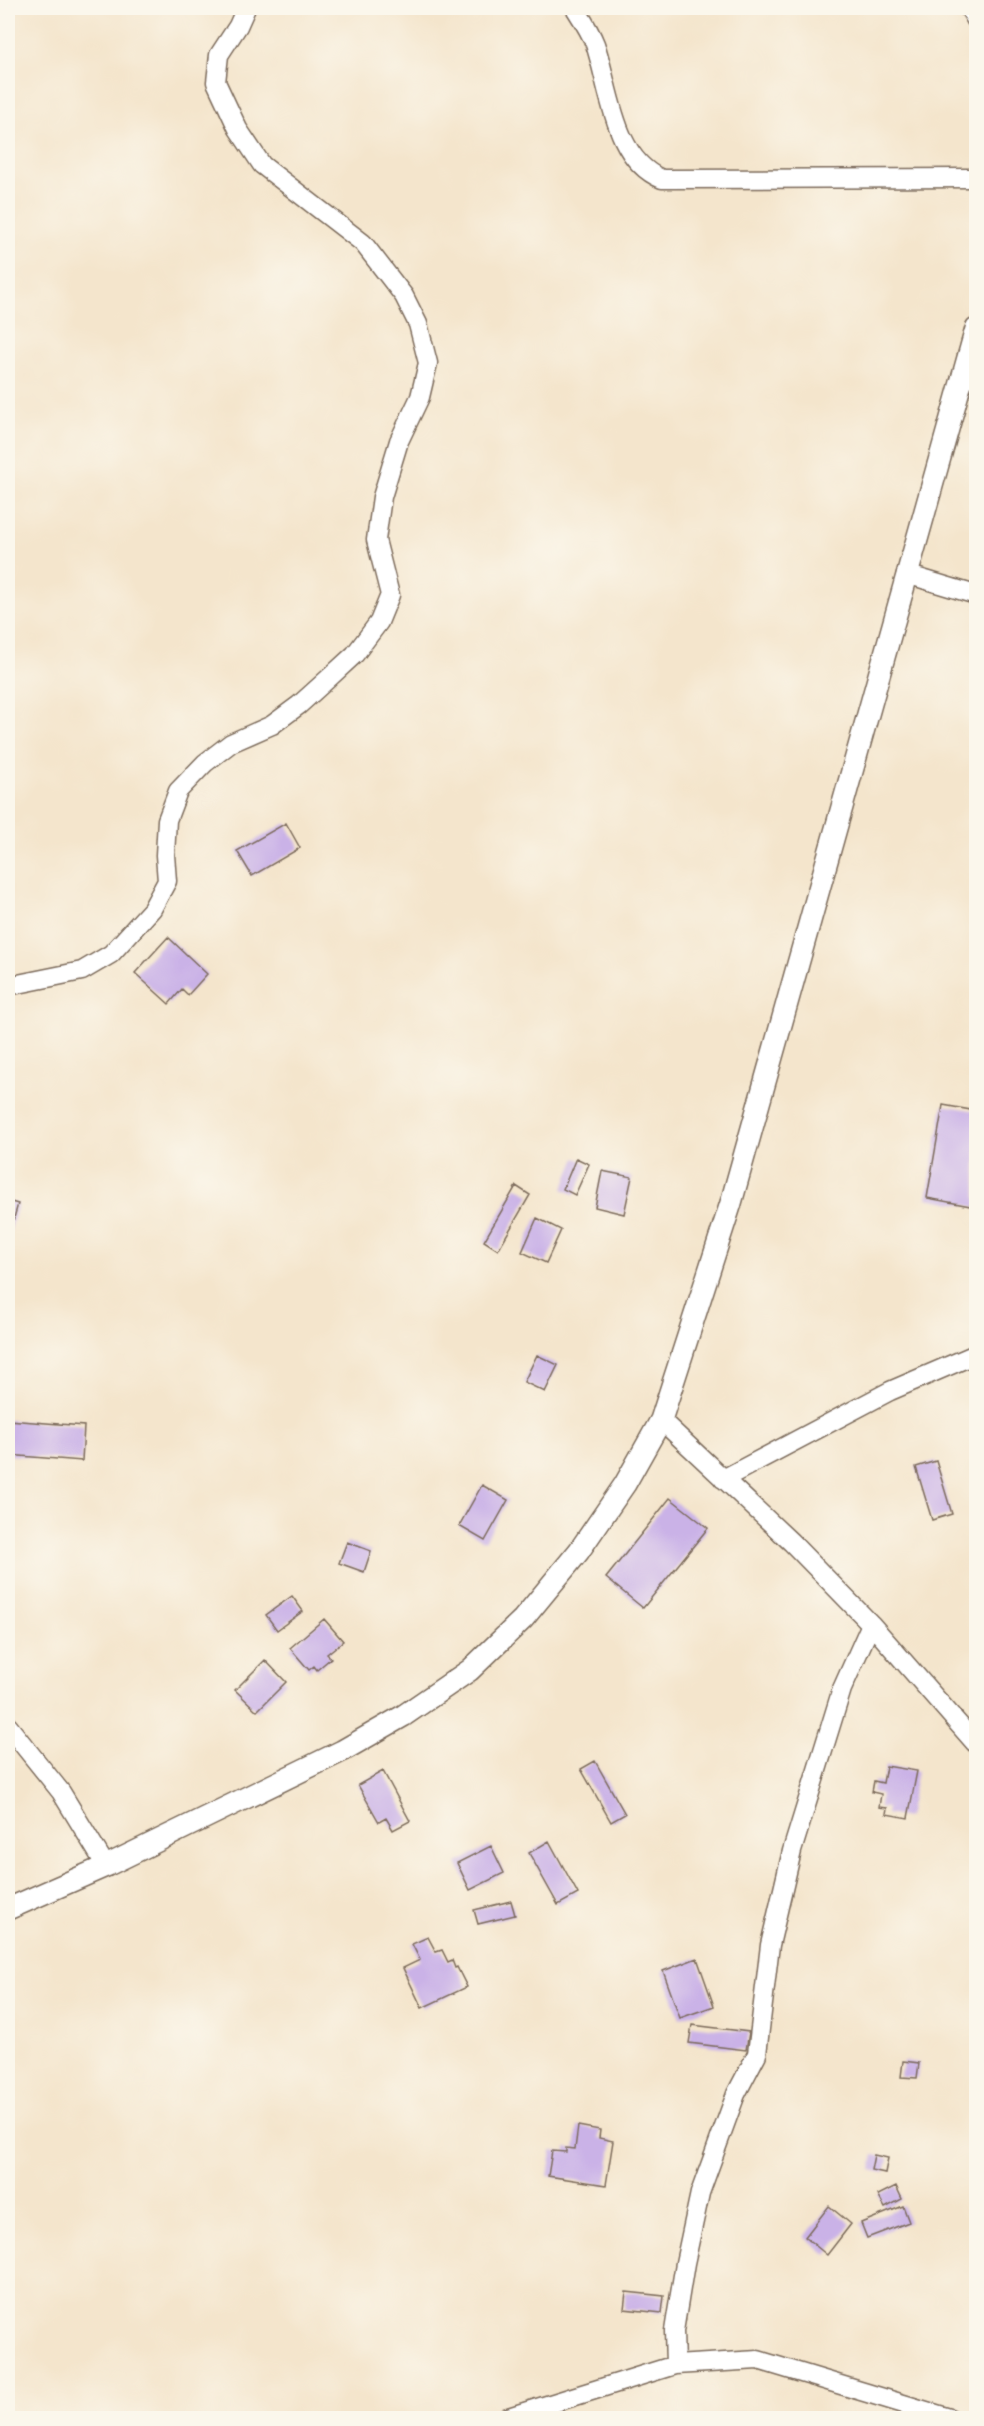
<svg xmlns="http://www.w3.org/2000/svg" width="984" height="2426" font-family="Mynerve,sans-serif">
<style>
.building{fill:#cab2e7}
.lines{fill:none;stroke-linecap:round;stroke-linejoin:round}
.minor-casing{stroke:#7c6b5b;stroke-width:21}
.tertiary-casing{stroke:#7c6b5b;stroke-width:24}
.minor{stroke:#fff;stroke-width:18}
.tertiary{stroke:#fff;stroke-width:21}
</style>
<rect width="100%" height="100%" fill="#fbf7ec"/>
<filter id="ink" filterUnits="userSpaceOnUse"><feTurbulence type="fractalNoise" baseFrequency=".0167" numOctaves="2"/><feDisplacementMap in="SourceGraphic" scale="12" xChannelSelector="R" yChannelSelector="G"/><feConvolveMatrix kernelMatrix="1 2 1 2 8 2 1 2 1" color-interpolation-filters="sRGB"/></filter>
<filter id="wash" filterUnits="userSpaceOnUse"><feTurbulence type="fractalNoise" baseFrequency=".008" numOctaves="4" result="noise"/><feDisplacementMap in="SourceGraphic" scale="24" xChannelSelector="R" yChannelSelector="G"/><feGaussianBlur stdDeviation="1.35" result="paint"/><feColorMatrix in="noise" values="0 0 0 0 0 0 0 0 0 0 0 0 0 0 0 0 0 1.4 0 .05"/><feComposite in="paint" operator="in"/></filter>
<g filter="url(#wash)">
<rect width="100%" height="100%" fill="#f4e5cc"/>
<g id="blocks">
<path class="building" d="M 286,823 L 300,848 L 252,876 L 237,851 Z
M 168,937 L 207,974 L 188,995 L 182,989 L 169,1004 L 135,973 Z
M 943,1105 L 976,1111 L 976,1207 L 927,1198 Z
M 576,1158 L 589,1164 L 575,1195 L 563,1189 Z
M 602,1171 L 632,1177 L 624,1214 L 595,1207 Z
M 516,1186 L 530,1195 L 498,1250 L 484,1241 Z
M 8,1201 L 18,1204 L 8,1239 Z
M 537,1218 L 561,1230 L 546,1263 L 522,1252 Z
M 537,1355 L 558,1365 L 545,1392 L 524,1382 Z
M 8,1420 L 84,1426 L 82,1461 L 8,1455 Z
M 936,1461 L 952,1514 L 932,1520 L 916,1467 Z
M 482,1485 L 508,1500 L 485,1541 L 459,1526 Z
M 670,1498 L 708,1528 L 643,1608 L 606,1578 Z
M 347,1542 L 371,1551 L 364,1572 L 339,1563 Z
M 292,1596 L 303,1611 L 277,1630 L 266,1615 Z
M 324,1619 L 343,1641 L 327,1654 L 331,1658 L 317,1670 L 314,1666 L 309,1670 L 290,1648 Z
M 265,1660 L 286,1682 L 257,1711 L 235,1690 Z
M 595,1761 L 625,1814 L 611,1822 L 581,1769 Z
M 886,1766 L 917,1771 L 908,1818 L 886,1814 L 887,1808 L 879,1807 L 881,1794 L 872,1792 L 874,1781 L 883,1783 Z
M 383,1771 L 410,1821 L 393,1830 L 386,1818 L 379,1822 L 358,1785 Z
M 549,1841 L 578,1894 L 558,1905 L 529,1853 Z
M 491,1846 L 504,1873 L 470,1890 L 457,1863 Z
M 511,1901 L 515,1915 L 478,1924 L 474,1910 Z
M 428,1937 L 436,1952 L 442,1950 L 448,1962 L 452,1960 L 455,1968 L 457,1967 L 467,1987 L 422,2008 L 403,1968 L 420,1960 L 412,1944 Z
M 697,1958 L 714,2006 L 680,2018 L 663,1971 Z
M 692,2025 L 749,2032 L 746,2050 L 689,2043 Z
M 903,2061 L 919,2063 L 917,2078 L 901,2077 Z
M 578,2126 L 600,2130 L 599,2138 L 613,2141 L 606,2185 L 548,2176 L 552,2151 L 566,2152 L 566,2148 L 575,2149 Z
M 874,2155 L 888,2158 L 885,2173 L 871,2170 Z
M 896,2186 L 902,2199 L 885,2208 L 878,2195 Z
M 829,2206 L 851,2224 L 827,2255 L 805,2237 Z
M 903,2206 L 909,2222 L 867,2238 L 861,2223 Z
M 626,2292 L 664,2296 L 662,2313 L 624,2309 Z"/>
</g>
</g>
<g filter="url(#ink)">
<use href="#blocks" fill-opacity="0" stroke="#7c6b5b" stroke-width="1.5"/>
<g class="lines">
<defs>
<path id="minor" d="M 575,8 C 582,19 590,31 595,44 C 610,88 613,159 662,179 L 976,178
M 969,8 L 976,20
M 906,574 L 976,595
M 8,986 L 82,971 L 111,954 L 152,909 L 167,881 L 165,855 L 167,820 L 178,791 L 205,763 L 231,743 L 272,725 L 299,705 L 330,677 L 355,654 L 379,622 L 390,595 L 376,540 L 382,497 L 399,441 L 420,397 L 428,363 L 418,324 L 404,296 L 363,243 L 262,165 L 238,129 L 216,82 L 219,55 L 238,26 L 246,8
M 661,1420 L 791,1542 L 871,1624 L 976,1744
M 723,1479 L 890,1391 L 976,1354
M 8,1726 L 61,1792 L 106,1866
M 675,2365 L 674,2331 L 685,2263 L 700,2193 L 736,2094 L 757,2054 L 770,1945 L 792,1851 L 842,1689 L 871,1624
M 505,2418 L 675,2365 L 758,2360 L 950,2418"/>
<path id="tertiary" d="M 8,1909 L 106,1866 L 342,1751 L 403,1716 L 470,1670 L 523,1619 L 579,1551 L 625,1484 L 661,1420 L 731,1203 L 976,329"/>
</defs>
<use href="#minor" class="minor-casing"/>
<use href="#tertiary" class="tertiary-casing"/>
<use href="#minor" class="minor"/>
<use href="#tertiary" class="tertiary"/>
</g>
</g>
<rect width="984" height="2426" fill="none" stroke="#fbf7ec" stroke-width="30"/>
</svg>
